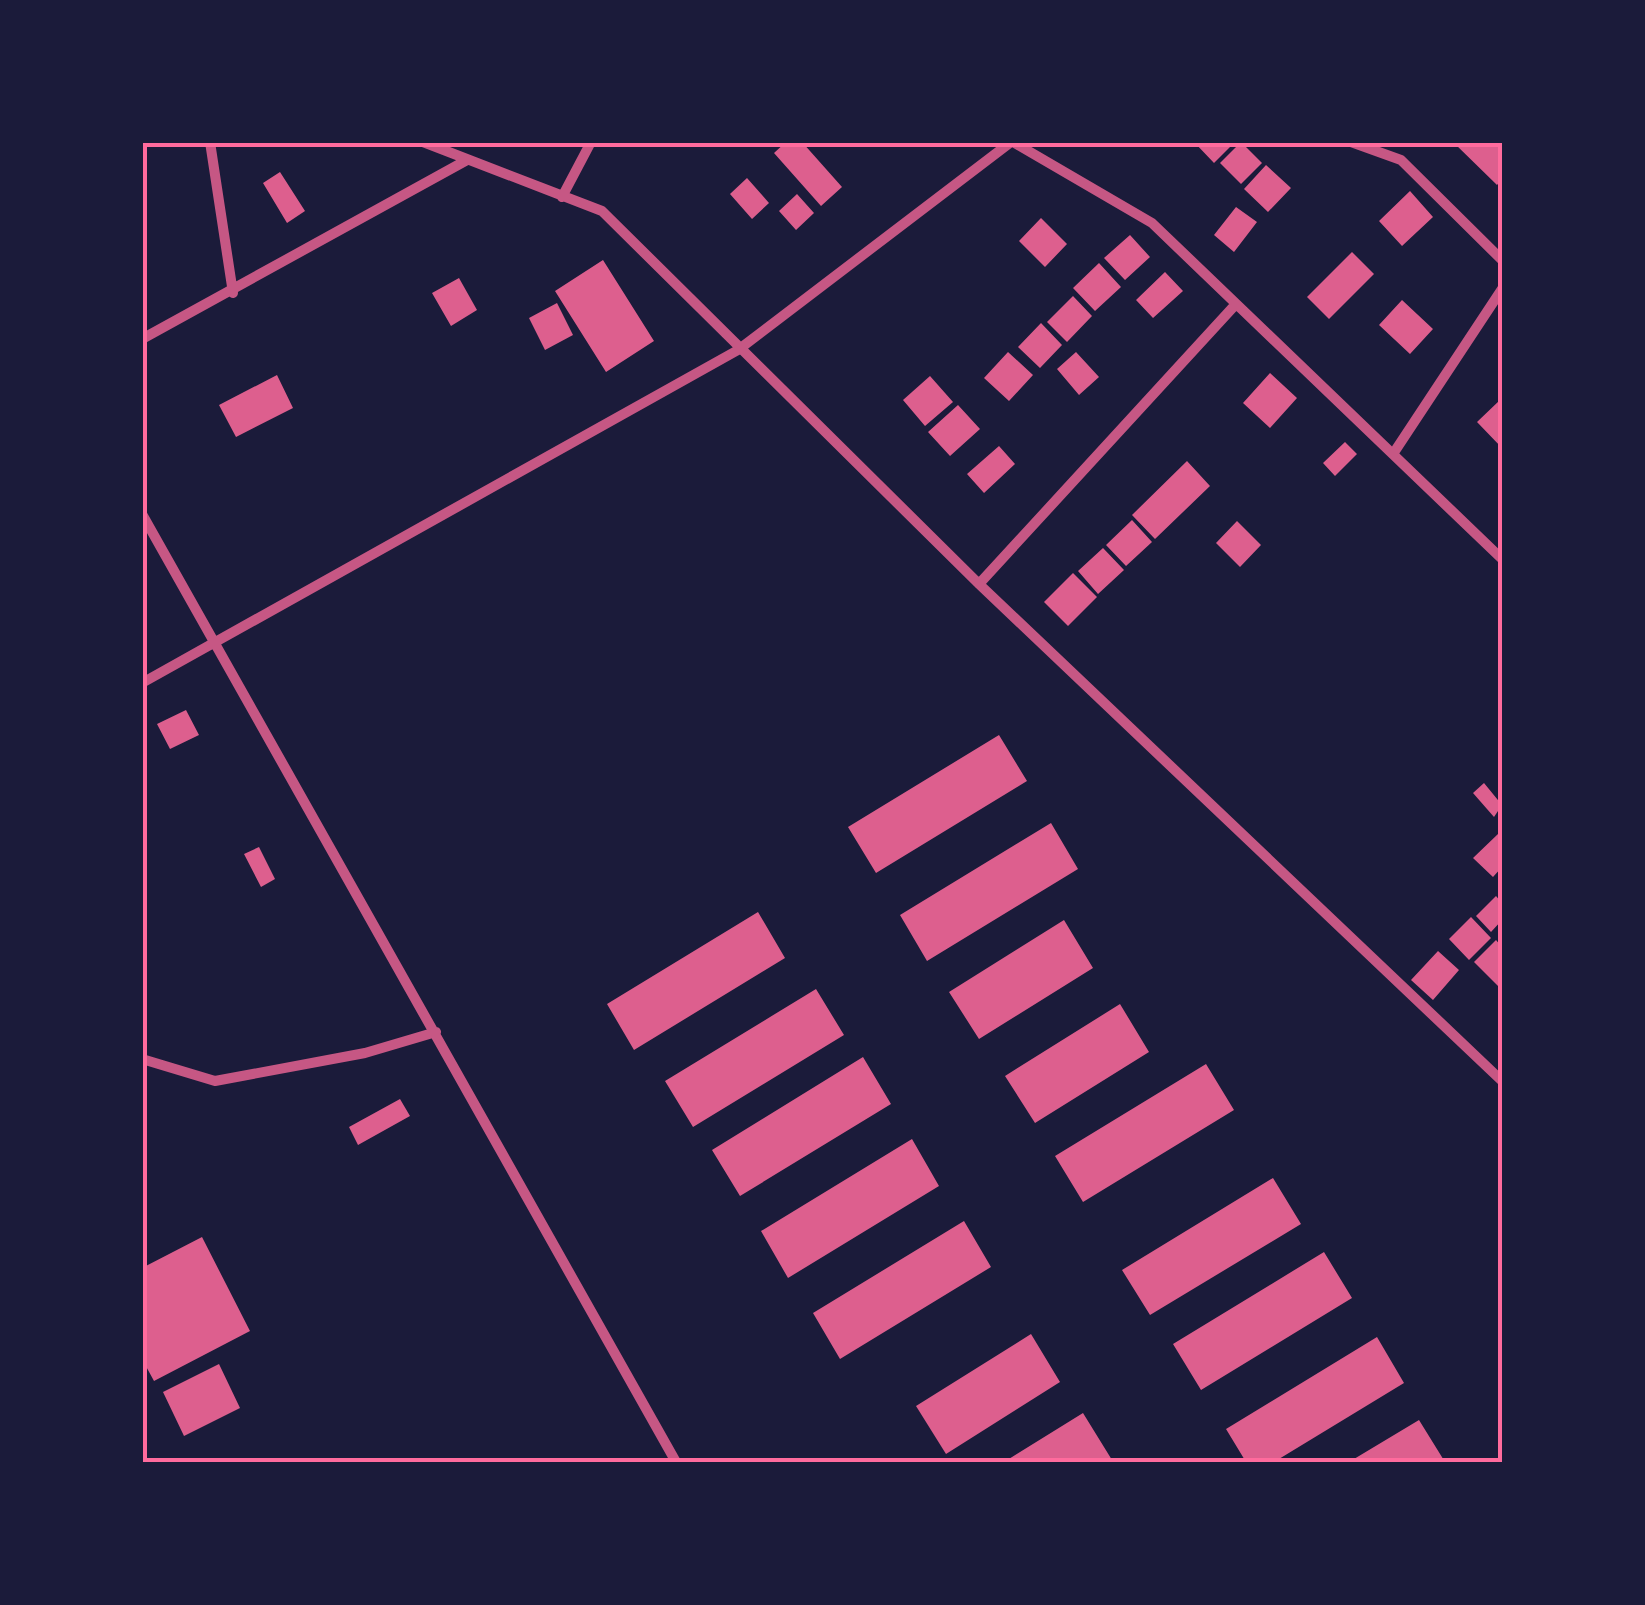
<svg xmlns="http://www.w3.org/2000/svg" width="1645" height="1605" font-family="'Sofia Sans Condensed',sans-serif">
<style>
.building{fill:#dd5f8e}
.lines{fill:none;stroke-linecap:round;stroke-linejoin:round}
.minor{stroke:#c65784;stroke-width:10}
.neatline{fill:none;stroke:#ff6b9d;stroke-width:4}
</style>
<rect width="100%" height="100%" fill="#1b1b3a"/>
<path class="building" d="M 786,142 L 802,142 L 842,187 L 821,206 L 774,153 Z
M 1194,142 L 1235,142 L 1214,163 Z
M 1241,142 L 1262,163 L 1241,184 L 1220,163 Z
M 1453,142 L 1502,142 L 1502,179 L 1497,185 Z
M 1266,165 L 1291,188 L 1268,212 L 1244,189 Z
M 280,172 L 305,211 L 287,223 L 263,183 Z
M 747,178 L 769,203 L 752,219 L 730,194 Z
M 1410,191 L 1433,217 L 1402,246 L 1379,221 Z
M 797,194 L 814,213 L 796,230 L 779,211 Z
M 1236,207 L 1257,222 L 1234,252 L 1214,235 Z
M 1041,218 L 1067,244 L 1045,267 L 1019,241 Z
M 1130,235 L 1150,257 L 1125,280 L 1104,258 Z
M 1352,252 L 1374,274 L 1329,319 L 1307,297 Z
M 603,260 L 654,341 L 606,372 L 555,291 Z
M 1099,263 L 1121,287 L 1095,311 L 1073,288 Z
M 1165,272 L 1183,291 L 1153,318 L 1136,300 Z
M 459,278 L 477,310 L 451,326 L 432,293 Z
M 1073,296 L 1092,316 L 1067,342 L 1047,322 Z
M 1402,300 L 1433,329 L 1410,354 L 1379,325 Z
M 557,303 L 573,335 L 545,350 L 529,318 Z
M 1041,323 L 1062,345 L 1040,368 L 1018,347 Z
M 1008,352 L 1033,375 L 1009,401 L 984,378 Z
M 1076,352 L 1099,377 L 1079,395 L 1057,369 Z
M 1270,373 L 1297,398 L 1270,428 L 1243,403 Z
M 277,375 L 293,408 L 236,437 L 219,405 Z
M 930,376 L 953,402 L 925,426 L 903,400 Z
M 1500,400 L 1502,402 L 1502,448 L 1477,422 Z
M 958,405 L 980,429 L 950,456 L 928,432 Z
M 1345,442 L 1357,454 L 1335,476 L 1323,463 Z
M 999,446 L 1015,464 L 984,493 L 967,474 Z
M 1187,461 L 1210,486 L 1155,539 L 1132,515 Z
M 1132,520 L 1152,542 L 1126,566 L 1106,545 Z
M 1237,521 L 1261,545 L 1240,567 L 1216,543 Z
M 1103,548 L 1124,570 L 1098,594 L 1078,571 Z
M 1073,573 L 1097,597 L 1068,626 L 1044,602 Z
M 186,710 L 199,735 L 170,749 L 157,724 Z
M 999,735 L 1027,781 L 876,873 L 848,827 Z
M 1484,783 L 1502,805 L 1494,817 L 1473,793 Z
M 1051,823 L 1078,869 L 927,961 L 900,915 Z
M 1498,834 L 1502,839 L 1502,867 L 1493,877 L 1473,858 Z
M 259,847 L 275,879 L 261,887 L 244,854 Z
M 1496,896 L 1502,903 L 1502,920 L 1491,932 L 1476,916 Z
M 758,912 L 785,958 L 634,1050 L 607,1004 Z
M 1471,917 L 1491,938 L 1469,960 L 1449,939 Z
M 1064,920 L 1093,968 L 979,1039 L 949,992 Z
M 1496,940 L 1502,947 L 1499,987 L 1474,962 Z
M 1438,951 L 1459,970 L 1433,1000 L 1411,980 Z
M 816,989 L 844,1035 L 693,1127 L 665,1081 Z
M 1120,1004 L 1149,1052 L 1035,1123 L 1005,1076 Z
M 863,1057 L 891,1104 L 740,1196 L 712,1150 Z
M 1206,1064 L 1234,1110 L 1083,1202 L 1055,1156 Z
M 400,1099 L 410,1116 L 358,1145 L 349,1127 Z
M 912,1139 L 939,1186 L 788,1278 L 761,1231 Z
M 1273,1178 L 1301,1224 L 1150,1315 L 1122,1270 Z
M 964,1221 L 991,1267 L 840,1359 L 813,1313 Z
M 202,1237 L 250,1331 L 154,1381 L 142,1359 L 142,1268 Z
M 1324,1252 L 1352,1298 L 1201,1390 L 1173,1344 Z
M 1031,1334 L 1060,1382 L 946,1454 L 916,1406 Z
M 1377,1337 L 1404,1383 L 1274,1462 L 1246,1462 L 1226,1429 Z
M 219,1364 L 240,1408 L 184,1436 L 163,1392 Z
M 1083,1413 L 1112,1460 L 1109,1462 L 1004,1462 Z
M 1419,1420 L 1445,1462 L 1349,1462 Z"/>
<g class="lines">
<path class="minor" d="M 210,142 L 233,293
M 423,142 L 602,211 L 979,584 L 1502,1081
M 1013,142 L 1152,223 L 1502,559
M 1351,142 L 1401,160 L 1502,260
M 562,197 L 591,142
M 142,339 L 467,160
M 1393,454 L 1502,289
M 142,514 L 676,1462
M 979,584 L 1236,304
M 142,683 L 738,350 L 1011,142
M 142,1059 L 215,1081 L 365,1053 L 436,1032"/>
</g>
<rect width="1645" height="1605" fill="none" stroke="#1b1b3a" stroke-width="290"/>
<rect x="145" y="145" width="1355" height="1315" class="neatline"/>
</svg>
